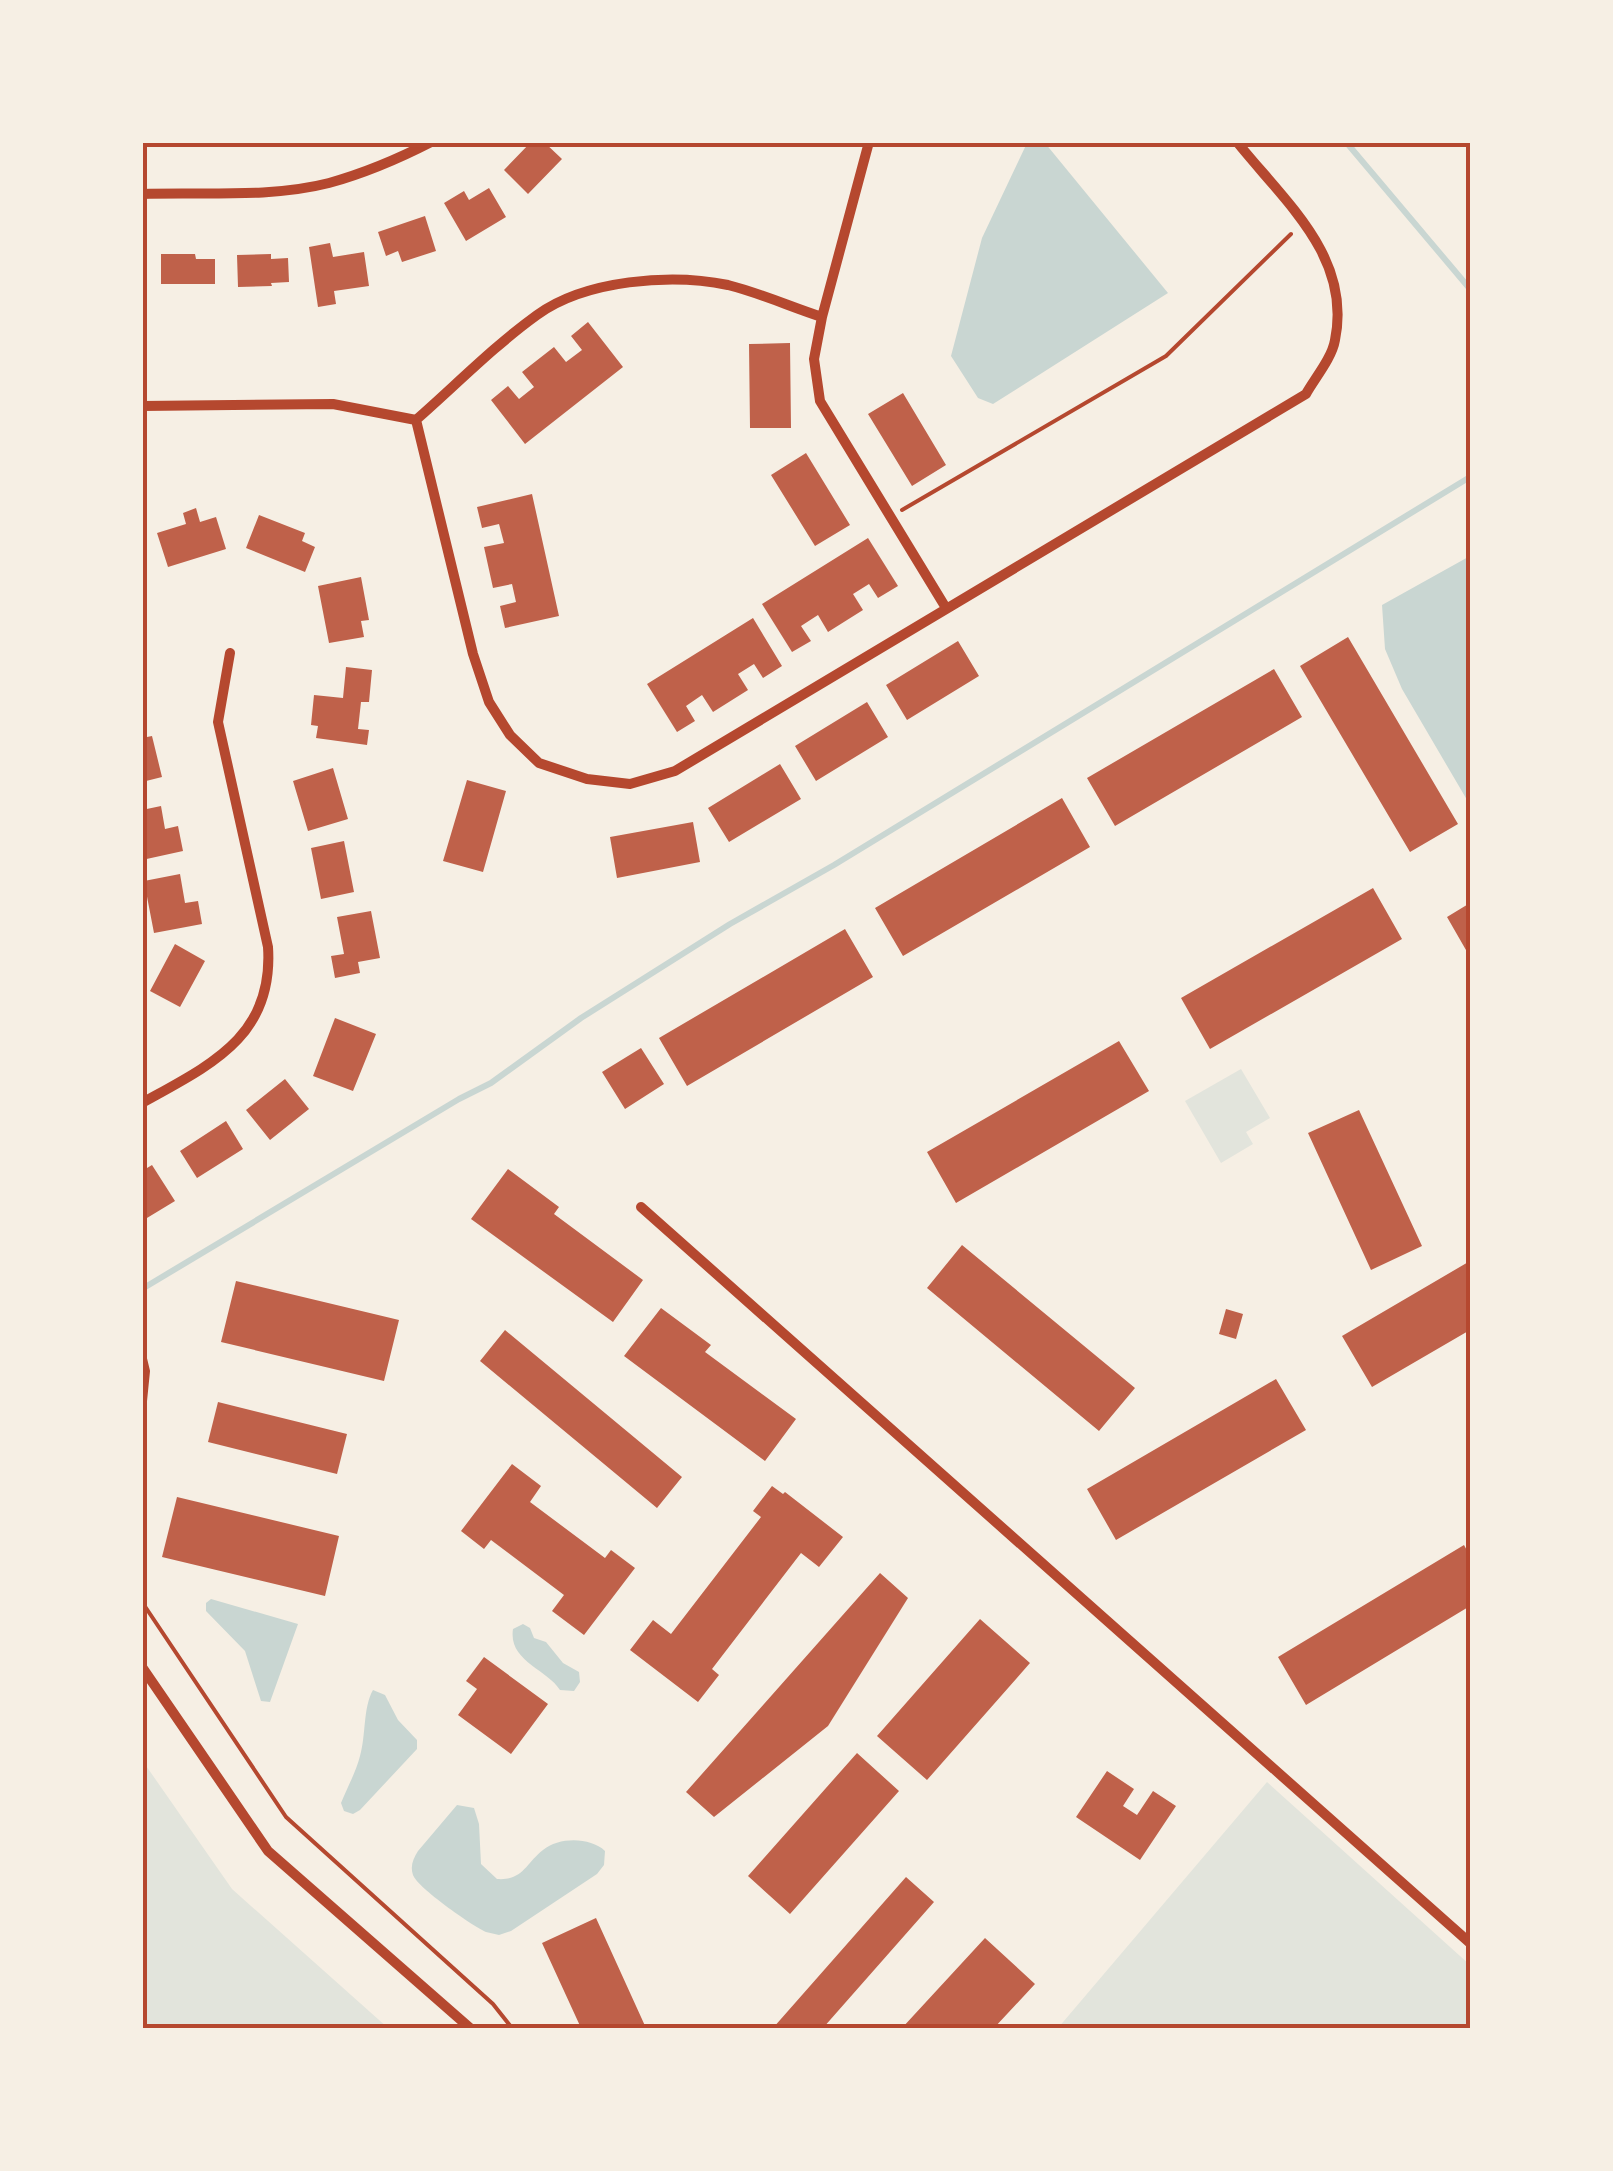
<svg xmlns="http://www.w3.org/2000/svg" width="1613" height="2171" font-family="Mulish,sans-serif">
<style>
.green{fill:#e2e4dc}
.water{fill:#c9d6d2}
.lines{fill:none;stroke-linecap:round;stroke-linejoin:round}
.stream{stroke:#c9d6d2;stroke-width:6}
.building{fill:#bf614a}
.path{stroke:#b5482f;stroke-width:4}
.minor{stroke:#b5482f;stroke-width:10}
.neatline{fill:none;stroke:#b5482f;stroke-width:4}
</style>
<rect width="100%" height="100%" fill="#f6efe4"/>
<path class="green" d="M 1241,1069 L 1270,1118 L 1246,1132 L 1253,1144 L 1221,1163 L 1185,1101 Z
M 142,1760 L 232,1889 L 388,2028 L 143,2028 Z
M 1267,1782 L 1470,1965 L 1470,2028 L 1058,2028 Z"/>
<path class="water" d="M 1027,143 L 1045,143 L 1168,293 L 993,404 L 978,398 L 951,356 L 982,238 Z
M 1470,556 L 1470,805 L 1402,689 L 1385,649 L 1382,605 Z
M 211,1599 L 298,1624 L 270,1702 L 261,1701 L 245,1651 L 206,1611 L 206,1603 Z
M 523,1624 L 530,1628 L 534,1638 L 546,1642 L 563,1663 L 579,1672 L 580,1682 L 574,1691 L 560,1690 C 547,1669 508,1661 513,1629 Z
M 373,1690 L 385,1695 L 398,1720 L 417,1740 L 417,1749 L 360,1810 L 353,1814 L 344,1811 L 341,1803 C 347,1788 356,1772 360,1756 C 366,1736 363,1707 373,1690 Z
M 457,1805 L 474,1808 L 479,1824 L 481,1864 L 497,1879 C 523,1881 526,1863 543,1850 C 559,1837 590,1837 605,1851 L 604,1865 L 597,1874 L 511,1931 L 499,1935 L 486,1932 C 471,1925 418,1888 413,1875 C 410,1866 413,1859 418,1851 Z"/>
<g class="lines">
<path class="stream" d="M 1346,142 L 1470,289
M 142,1289 L 459,1099 L 491,1083 L 581,1018 L 730,924 L 834,865 L 1470,477"/>
</g>
<path class="building" d="M 531,142 L 544,142 L 562,159 L 528,194 L 504,170 Z
M 489,188 L 506,217 L 466,241 L 444,203 L 464,191 L 469,200 Z
M 425,216 L 436,251 L 402,262 L 398,251 L 386,256 L 378,232 Z
M 330,243 L 333,257 L 364,252 L 369,286 L 334,291 L 336,304 L 318,307 L 309,247 Z
M 161,254 L 195,254 L 196,259 L 215,259 L 215,284 L 161,284 Z
M 271,254 L 271,259 L 288,258 L 289,282 L 271,283 L 272,286 L 238,287 L 237,255 Z
M 588,322 L 623,367 L 525,444 L 491,400 L 508,386 L 519,399 L 534,387 L 522,372 L 554,347 L 566,362 L 582,350 L 571,336 Z
M 790,343 L 791,428 L 750,428 L 749,344 Z
M 903,393 L 946,465 L 912,486 L 868,414 Z
M 806,453 L 850,525 L 815,546 L 771,475 Z
M 532,494 L 559,616 L 505,628 L 500,606 L 516,602 L 512,584 L 493,588 L 484,547 L 504,543 L 499,524 L 482,528 L 477,507 Z
M 196,508 L 200,522 L 216,517 L 226,549 L 168,567 L 157,533 L 186,524 L 183,513 Z
M 259,515 L 305,533 L 302,541 L 315,547 L 305,572 L 246,548 Z
M 868,538 L 898,586 L 878,598 L 869,584 L 853,594 L 863,610 L 828,632 L 818,615 L 801,626 L 811,641 L 792,652 L 762,604 Z
M 361,577 L 369,620 L 361,621 L 364,637 L 329,643 L 318,586 Z
M 753,618 L 782,666 L 763,678 L 754,664 L 738,674 L 748,690 L 713,712 L 702,695 L 686,706 L 695,721 L 677,732 L 647,684 Z
M 1348,637 L 1458,824 L 1410,852 L 1300,666 Z
M 958,641 L 979,676 L 907,720 L 886,685 Z
M 346,667 L 372,670 L 369,702 L 361,702 L 358,729 L 369,730 L 367,745 L 316,738 L 318,726 L 311,725 L 314,695 L 343,698 Z
M 1274,669 L 1302,717 L 1115,826 L 1087,778 Z
M 867,702 L 888,737 L 816,781 L 795,746 Z
M 152,736 L 162,777 L 142,782 L 142,738 Z
M 780,764 L 801,799 L 729,842 L 708,808 Z
M 333,768 L 348,819 L 308,831 L 293,781 Z
M 467,780 L 506,791 L 483,872 L 443,861 Z
M 1062,798 L 1090,847 L 903,956 L 875,908 Z
M 161,806 L 165,829 L 178,826 L 183,851 L 142,860 L 142,810 Z
M 693,822 L 700,862 L 617,878 L 610,837 Z
M 344,841 L 354,892 L 321,899 L 311,848 Z
M 180,874 L 185,903 L 198,901 L 202,924 L 154,933 L 144,881 Z
M 1373,888 L 1402,939 L 1210,1049 L 1181,998 Z
M 1470,903 L 1470,957 L 1447,917 Z
M 371,911 L 380,958 L 358,962 L 360,973 L 335,978 L 331,956 L 344,954 L 337,917 Z
M 845,929 L 873,977 L 687,1086 L 659,1038 Z
M 175,944 L 205,961 L 180,1007 L 150,991 Z
M 335,1018 L 376,1034 L 353,1091 L 313,1076 Z
M 1119,1041 L 1149,1091 L 956,1203 L 927,1152 Z
M 641,1048 L 664,1084 L 625,1109 L 602,1072 Z
M 285,1079 L 309,1109 L 270,1140 L 246,1110 Z
M 1359,1110 L 1422,1246 L 1371,1270 L 1308,1133 Z
M 226,1121 L 243,1149 L 197,1178 L 180,1151 Z
M 152,1165 L 175,1201 L 142,1221 L 142,1171 Z
M 508,1169 L 559,1207 L 554,1214 L 643,1280 L 613,1322 L 471,1219 Z
M 962,1245 L 1135,1388 L 1099,1431 L 927,1288 Z
M 1470,1261 L 1470,1330 L 1372,1387 L 1342,1336 Z
M 236,1281 L 399,1320 L 384,1381 L 221,1342 Z
M 661,1308 L 711,1345 L 705,1352 L 796,1419 L 765,1461 L 624,1356 Z
M 1226,1309 L 1243,1314 L 1236,1339 L 1219,1334 Z
M 505,1330 L 682,1477 L 657,1508 L 480,1361 Z
M 1276,1379 L 1306,1430 L 1116,1540 L 1087,1489 Z
M 218,1402 L 347,1434 L 337,1474 L 208,1442 Z
M 512,1464 L 541,1486 L 530,1502 L 605,1558 L 611,1550 L 635,1568 L 584,1635 L 552,1611 L 564,1595 L 491,1540 L 484,1549 L 461,1531 Z
M 772,1486 L 783,1494 L 785,1492 L 843,1537 L 819,1567 L 801,1553 L 712,1669 L 719,1675 L 698,1702 L 630,1650 L 653,1620 L 671,1634 L 761,1517 L 753,1511 Z
M 177,1497 L 339,1536 L 325,1596 L 162,1557 Z
M 1464,1545 L 1470,1556 L 1470,1606 L 1306,1705 L 1278,1657 Z
M 880,1573 L 908,1598 L 828,1726 L 714,1817 L 686,1792 Z
M 980,1619 L 1030,1663 L 927,1780 L 877,1736 Z
M 484,1657 L 548,1704 L 511,1754 L 458,1715 L 477,1689 L 466,1681 Z
M 857,1753 L 899,1791 L 790,1914 L 748,1876 Z
M 1107,1771 L 1134,1789 L 1123,1806 L 1137,1815 L 1153,1791 L 1176,1806 L 1140,1860 L 1076,1817 Z
M 906,1877 L 934,1902 L 823,2028 L 773,2028 Z
M 596,1918 L 646,2028 L 581,2028 L 542,1943 Z
M 985,1938 L 1035,1984 L 994,2028 L 902,2028 Z"/>
<g class="lines">
<path class="path" d="M 902,510 L 1166,356 L 1291,234
M 142,1346 L 148,1371 L 142,1431
M 142,1602 L 286,1817 L 493,2004 L 512,2028"/>
<path class="minor" d="M 869,142 L 822,317 L 814,359 L 820,401 L 946,608
M 142,194 C 203,192 271,198 329,183 C 365,173 398,159 431,142
M 142,406 L 333,404 L 416,420
M 416,420 L 473,654 L 489,702 L 510,735 L 539,763 L 587,779 L 630,784 L 675,771 L 1306,394 C 1315,378 1332,358 1335,340 C 1352,257 1285,202 1237,142
M 416,420 C 456,385 494,346 537,315 C 585,280 671,273 728,285 C 760,293 791,307 822,317
M 142,1103 C 210,1065 274,1037 268,947 L 218,722 L 230,653
M 641,1207 L 1470,1943
M 142,1667 L 268,1851 L 470,2028"/>
</g>
<rect width="1613" height="2171" fill="none" stroke="#f6efe4" stroke-width="290"/>
<rect x="145" y="145" width="1323" height="1881" class="neatline"/>
</svg>
